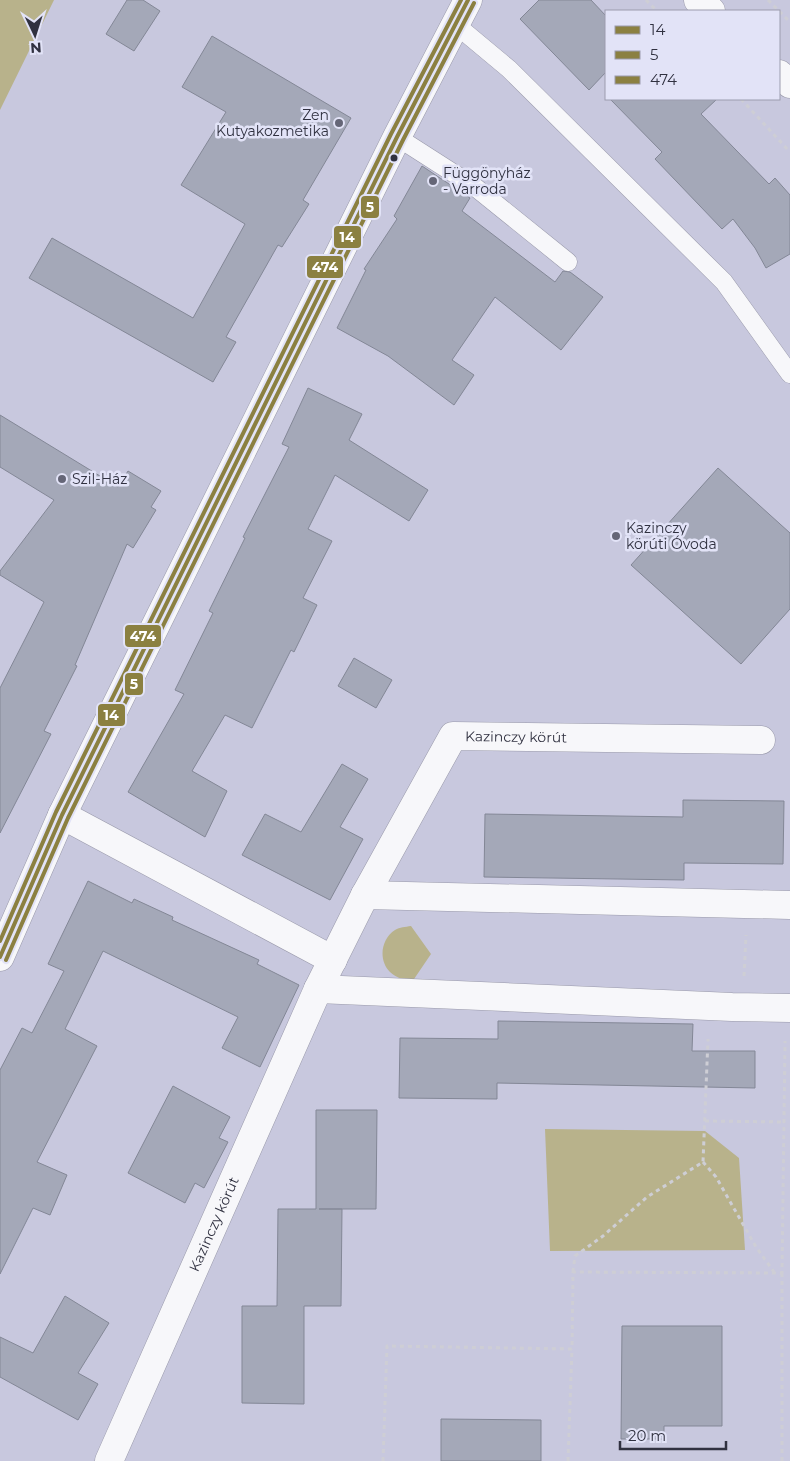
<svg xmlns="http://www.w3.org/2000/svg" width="790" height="1461" font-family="Montserrat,sans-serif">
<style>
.green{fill:#b8b28b}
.building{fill:#a4a8b8;stroke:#838796}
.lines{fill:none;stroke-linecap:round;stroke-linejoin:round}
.lane-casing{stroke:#99a;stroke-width:19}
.street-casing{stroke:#99a;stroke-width:29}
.secondary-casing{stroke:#99a;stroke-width:29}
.path{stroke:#ceced5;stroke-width:3;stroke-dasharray:4 4;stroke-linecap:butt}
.lane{stroke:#f7f7fa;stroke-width:18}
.street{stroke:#f7f7fa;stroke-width:28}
.secondary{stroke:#f7f7fa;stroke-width:28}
.bus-1-casing{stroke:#e2e3f7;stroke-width:8}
.bus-2-casing{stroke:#e2e3f7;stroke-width:8}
.bus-3-casing{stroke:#e2e3f7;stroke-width:8}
.bus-1{stroke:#8b8041;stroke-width:4}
.bus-2{stroke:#8b8041;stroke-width:4}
.bus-3{stroke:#8b8041;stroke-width:4}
.poi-dot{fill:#656677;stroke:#e2e3f7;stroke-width:2}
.bus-dot{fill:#303140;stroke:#e2e3f7;stroke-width:2}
.labels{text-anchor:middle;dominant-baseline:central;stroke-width:5;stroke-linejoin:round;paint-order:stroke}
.poi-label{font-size:14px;fill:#303140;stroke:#e2e3f7;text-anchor:start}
.street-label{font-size:14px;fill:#303140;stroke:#e2e3f7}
.line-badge{stroke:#e2e3f7;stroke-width:2}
.badge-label{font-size:14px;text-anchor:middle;font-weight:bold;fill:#fff}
</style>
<rect width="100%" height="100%" fill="#c8c8de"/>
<path class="green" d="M 0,0 L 54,0 L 0,110 Z
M 411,926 L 431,954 L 412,982 C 405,980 396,978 390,972 C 378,960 381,939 395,930 C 400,927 405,927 411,926 Z
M 545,1129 L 705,1131 L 739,1158 L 745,1250 L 550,1251 Z"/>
<path class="building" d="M 127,0 L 143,0 L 160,11 L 134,51 L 106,34 Z
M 539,0 L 591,0 L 606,16 L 606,72 L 589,90 L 520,19 Z
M 212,36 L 351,118 L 303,200 L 309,204 L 282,247 L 278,245 L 226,337 L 236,342 L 213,382 L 29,278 L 52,238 L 193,318 L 245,224 L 181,185 L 226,112 L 182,87 Z
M 610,99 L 717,99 L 701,114 L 769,184 L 775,178 L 790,195 L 790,254 L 766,268 L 755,248 L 733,219 L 722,229 L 655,159 L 662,152 Z
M 422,166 L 470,198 L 462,211 L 555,282 L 563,271 L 570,272 L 603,297 L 561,350 L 495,297 L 452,360 L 474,375 L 454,405 L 388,356 L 337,328 L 366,270 L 364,269 L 397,219 L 394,216 Z
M 308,388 L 362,414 L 349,440 L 428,490 L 409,521 L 335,475 L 308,529 L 332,541 L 303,598 L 317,605 L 294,652 L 291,650 L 252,728 L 225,715 L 192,771 L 227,791 L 205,837 L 128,792 L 184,694 L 175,690 L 213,613 L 209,611 L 245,538 L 243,537 L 289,447 L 282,444 Z
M 0,415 L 118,487 L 128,471 L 161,491 L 151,507 L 156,510 L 133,548 L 127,544 L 75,665 L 77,666 L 44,731 L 51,734 L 0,833 L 0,688 L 44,602 L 0,575 L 0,571 L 54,500 L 0,467 Z
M 718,468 L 790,533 L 790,609 L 741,664 L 631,565 Z
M 354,658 L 392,680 L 376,708 L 338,686 Z
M 342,764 L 368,779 L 340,827 L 363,839 L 330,900 L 242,855 L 265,814 L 301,832 Z
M 683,800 L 784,801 L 783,864 L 684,863 L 684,880 L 484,877 L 485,814 L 683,817 Z
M 88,881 L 132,903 L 134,899 L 173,917 L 172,920 L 259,960 L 257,964 L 299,985 L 260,1067 L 222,1048 L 238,1017 L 103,951 L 65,1029 L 97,1046 L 37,1162 L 67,1175 L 50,1215 L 33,1208 L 0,1274 L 0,1070 L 22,1028 L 32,1033 L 64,971 L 48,964 Z
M 498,1021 L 693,1024 L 692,1051 L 755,1051 L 755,1088 L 497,1083 L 497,1099 L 399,1098 L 400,1038 L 498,1039 Z
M 173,1086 L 230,1117 L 219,1138 L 228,1142 L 204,1188 L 195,1183 L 185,1203 L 128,1173 Z
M 316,1110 L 377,1110 L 376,1209 L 319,1209 L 342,1209 L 341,1306 L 304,1306 L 304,1404 L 242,1403 L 242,1306 L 277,1306 L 278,1209 L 316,1209 Z
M 65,1296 L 109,1323 L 78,1373 L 98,1384 L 78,1420 L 0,1377 L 0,1337 L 33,1353 Z
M 622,1326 L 722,1326 L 722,1426 L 664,1426 L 664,1439 L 621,1439 Z
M 441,1419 L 541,1420 L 541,1461 L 441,1461 Z"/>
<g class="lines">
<defs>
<path id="lane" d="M 455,24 L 509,69 L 724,282 L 790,374
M 397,137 L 475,187 L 568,262"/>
<g id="street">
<path d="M 62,815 L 333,960"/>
<path d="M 365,895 L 790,905"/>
<path d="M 0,957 L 62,815 L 397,137 L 468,0"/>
<path d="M 318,989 L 732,1007 L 790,1008"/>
<path id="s1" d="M 109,1461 L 318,989 L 365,895 L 453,736 L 761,740"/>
</g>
<path id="secondary" d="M 698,0 L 711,11
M 779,74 L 790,84"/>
</defs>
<use href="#lane" class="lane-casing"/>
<use href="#street" class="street-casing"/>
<use href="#secondary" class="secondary-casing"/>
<path class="path" d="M 646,0 L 657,11
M 768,0 L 790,22
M 741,99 L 790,152
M 744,976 L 746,935
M 705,1121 L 785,1122
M 703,1162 L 716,1177 L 756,1247 L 774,1272
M 573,1272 L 575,1256 L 603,1236 L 647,1197 L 703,1162 L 708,1039
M 782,1273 L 782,1461
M 383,1461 L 387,1346 L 572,1349 L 573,1272 L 782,1273 L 785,1041
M 568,1461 L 572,1349"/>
<use href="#lane" class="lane"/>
<use href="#street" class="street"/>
<use href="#secondary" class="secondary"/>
<defs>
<path id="bus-1" d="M 0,957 L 62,815 L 397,137 L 468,0"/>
<path id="bus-2" d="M 6,960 L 68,818 L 403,140 L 474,3"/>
<path id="bus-3" d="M 0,941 L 56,812 L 391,134 L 461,0"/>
</defs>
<use href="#bus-1" class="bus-1-casing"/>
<use href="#bus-2" class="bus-2-casing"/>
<use href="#bus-3" class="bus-3-casing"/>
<use href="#bus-1" class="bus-1"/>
<use href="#bus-2" class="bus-2"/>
<use href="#bus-3" class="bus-3"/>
</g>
<g class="poi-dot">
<circle cx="339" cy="123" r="5"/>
<circle cx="433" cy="181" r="5"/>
<circle cx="62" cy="479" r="5"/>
<circle cx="616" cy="536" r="5"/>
</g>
<circle class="bus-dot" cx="394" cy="158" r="4.5"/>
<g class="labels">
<g class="poi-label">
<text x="329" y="115" text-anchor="end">Zen<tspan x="329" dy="16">Kutyakozmetika</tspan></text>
<text x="443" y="173">Függönyház<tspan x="443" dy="16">- Varroda</tspan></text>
<text x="72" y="479">Szil-Ház</text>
<text x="626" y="528">Kazinczy<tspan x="626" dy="16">körúti Óvoda</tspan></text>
</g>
<g class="street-label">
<text stroke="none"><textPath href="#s1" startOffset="866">Kazinczy körút</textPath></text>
<text stroke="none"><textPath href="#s1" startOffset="259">Kazinczy körút</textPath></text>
</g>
</g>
<g class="line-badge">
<rect x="360" y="195" width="20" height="24" rx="5" fill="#8b8041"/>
<rect x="333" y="225" width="29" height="24" rx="5" fill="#8b8041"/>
<rect x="306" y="255" width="38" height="24" rx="5" fill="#8b8041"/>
<rect x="124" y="624" width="38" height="24" rx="5" fill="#8b8041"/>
<rect x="124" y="672" width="20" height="24" rx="5" fill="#8b8041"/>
<rect x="97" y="703" width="29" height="24" rx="5" fill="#8b8041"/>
</g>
<g class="badge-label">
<text x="370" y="212">5</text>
<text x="347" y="242">14</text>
<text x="325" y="272">474</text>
<text x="143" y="641">474</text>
<text x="134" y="689">5</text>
<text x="111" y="720">14</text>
</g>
<rect x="605" y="10" width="175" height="90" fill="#e2e3f7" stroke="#9b9cae"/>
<rect x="615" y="26" width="25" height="8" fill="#8b8041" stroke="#9b9cae"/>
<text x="650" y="35" font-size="15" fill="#303140">14</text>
<rect x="615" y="51" width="25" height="8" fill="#8b8041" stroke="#9b9cae"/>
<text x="650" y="60" font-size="15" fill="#303140">5</text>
<rect x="615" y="76" width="25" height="8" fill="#8b8041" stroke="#9b9cae"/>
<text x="650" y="85" font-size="15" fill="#303140">474</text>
<g transform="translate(35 35) rotate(176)" stroke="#e2e3f7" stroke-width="4" paint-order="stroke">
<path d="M0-4L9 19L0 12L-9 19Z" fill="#303140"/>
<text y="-8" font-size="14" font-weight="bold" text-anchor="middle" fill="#303140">N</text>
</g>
<path d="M620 1441v8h106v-8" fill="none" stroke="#303140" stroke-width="2.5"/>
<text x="628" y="1441" font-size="15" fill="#303140" stroke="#e2e3f7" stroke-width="4" paint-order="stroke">20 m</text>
</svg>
